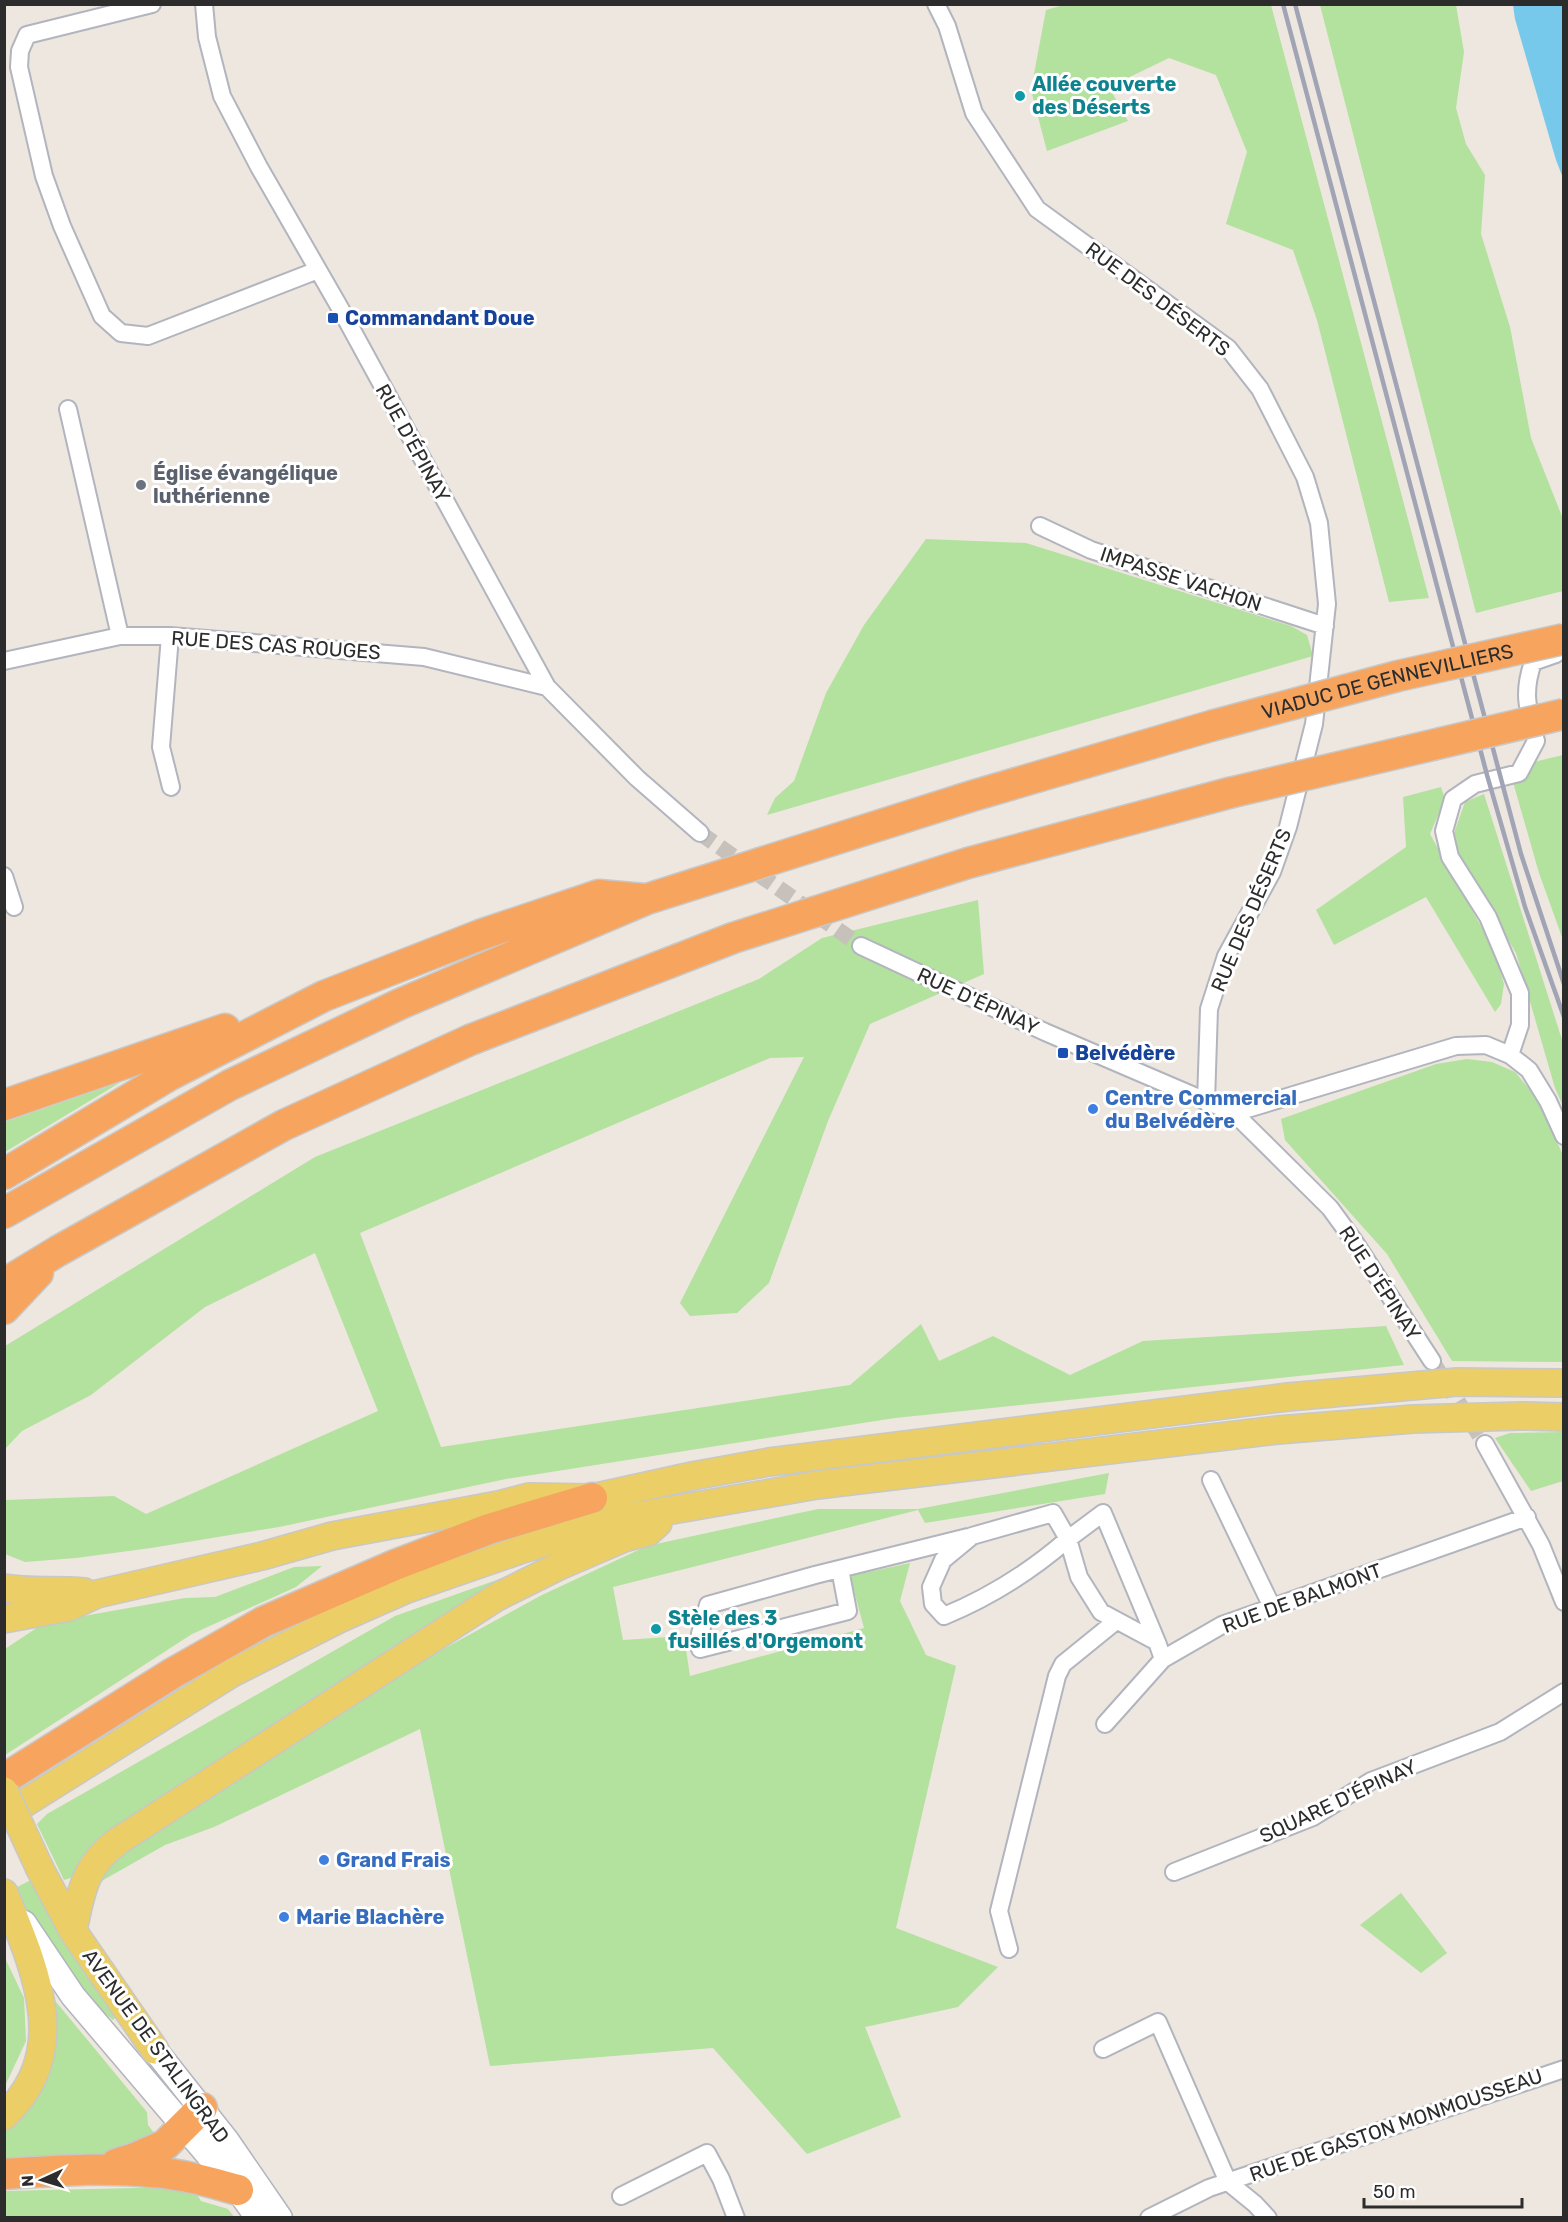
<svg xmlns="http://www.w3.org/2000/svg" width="1568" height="2222" font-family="Rubik,sans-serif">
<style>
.green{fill:#b3e19e}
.water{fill:#76c9ea}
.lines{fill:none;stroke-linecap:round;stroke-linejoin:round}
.street-tunnel{stroke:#c6c2bb;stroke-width:16;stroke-dasharray:16 8;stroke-linecap:butt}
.street-casing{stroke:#b2b4be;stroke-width:20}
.secondary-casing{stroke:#b2b4be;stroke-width:27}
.primary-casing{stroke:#c8c8c8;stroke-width:30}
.highway-casing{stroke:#c8c8c8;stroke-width:33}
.street{stroke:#fff;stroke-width:16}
.secondary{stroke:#fff;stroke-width:24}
.primary{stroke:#ebce65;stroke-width:27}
.highway{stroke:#f7a45f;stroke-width:30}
.rail{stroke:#a1a4b5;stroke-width:4.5}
.primary-bridge-casing{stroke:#c8c8c8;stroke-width:30;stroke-linecap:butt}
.highway-bridge-casing{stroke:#c8c8c8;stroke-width:33;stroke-linecap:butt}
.primary-bridge{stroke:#ebce65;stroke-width:27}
.highway-bridge{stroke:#f7a45f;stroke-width:30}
.culture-dot{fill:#0f9aa8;stroke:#fff;stroke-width:2}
.transit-dot{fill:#1a4fb4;stroke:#fff;stroke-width:2}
.worship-dot{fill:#6b7280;stroke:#fff;stroke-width:2}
.shop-dot{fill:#3f7fe0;stroke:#fff;stroke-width:2}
.labels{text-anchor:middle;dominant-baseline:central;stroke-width:6;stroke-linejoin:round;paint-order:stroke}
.culture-label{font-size:20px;font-weight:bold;fill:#0d838f;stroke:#fff;text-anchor:start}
.street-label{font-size:20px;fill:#2c2c2c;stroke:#fff}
.transit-label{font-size:20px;font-weight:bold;fill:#164399;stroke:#fff;text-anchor:start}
.worship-label{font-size:20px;font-weight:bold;fill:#5b616d;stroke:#fff;text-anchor:start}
.shop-label{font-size:20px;font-weight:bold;fill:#366cbe;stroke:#fff;text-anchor:start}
</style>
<rect width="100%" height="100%" fill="#ede7df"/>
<path class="green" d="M 1067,4 L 1271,5 L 1429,598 L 1389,602 L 1317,320 L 1293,250 L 1226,224 L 1247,152 L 1216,75 L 1169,58 L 1109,87 L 1128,121 L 1047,151 L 1031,90 L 1046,10 Z
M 1320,5 L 1456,5 L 1464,52 L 1456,108 L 1466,144 L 1485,175 L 1481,234 L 1510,327 L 1531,438 L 1563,519 L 1563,591 L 1476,613 Z
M 926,539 L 1026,543 L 1291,626 L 1307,635 L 1313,656 L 767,815 L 775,798 L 794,781 L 826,693 L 864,625 Z
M 1563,755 L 1563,940 L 1539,873 L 1509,768 Z
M 1441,787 L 1445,799 L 1430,834 L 1494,950 L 1504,984 L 1501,1004 L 1495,1012 L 1426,897 L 1334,945 L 1316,910 L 1406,847 L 1403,797 Z
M 1484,794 L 1563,1043 L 1563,1106 L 1555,1088 L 1516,953 L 1461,860 L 1453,836 L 1465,802 Z
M 978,900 L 984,974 L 870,1024 L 828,1121 L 769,1283 L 737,1313 L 690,1316 L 680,1303 L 804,1057 L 770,1058 L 360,1233 L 441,1447 L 850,1385 L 921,1324 L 939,1361 L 993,1336 L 1070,1375 L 1143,1341 L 1386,1326 L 1404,1365 L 895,1418 L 506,1479 L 279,1527 L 151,1548 L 76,1558 L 25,1562 L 5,1554 L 6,1500 L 114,1496 L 146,1514 L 378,1411 L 315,1253 L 205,1307 L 91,1395 L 22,1431 L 5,1449 L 5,1346 L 315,1157 L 759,979 L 822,938 Z
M 1467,1059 L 1492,1062 L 1515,1072 L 1535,1096 L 1563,1155 L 1563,1362 L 1452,1361 L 1387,1254 L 1285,1140 L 1281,1119 L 1436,1064 Z
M 121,1082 L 5,1152 L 5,1122 Z
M 1563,1432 L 1563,1481 L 1531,1491 L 1495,1438 L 1510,1433 Z
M 1109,1473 L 1105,1494 L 925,1523 L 918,1510 L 613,1587 L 623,1640 L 684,1636 L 690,1676 L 864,1628 L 850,1576 L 910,1563 L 900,1601 L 926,1655 L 956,1666 L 896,1928 L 998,1967 L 958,2007 L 865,2027 L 901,2117 L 807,2154 L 713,2048 L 490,2066 L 420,1729 L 214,1827 L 165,1845 L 91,1887 L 100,1868 L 405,1670 L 542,1595 L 647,1546 L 818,1509 L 918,1509 Z
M 322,1566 L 296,1587 L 192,1634 L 5,1755 L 5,1649 L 44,1623 L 185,1598 L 215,1597 L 294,1567 Z
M 511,1575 L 77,1876 L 64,1880 L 37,1824 L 47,1814 L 395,1616 Z
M 33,1879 L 118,2015 L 113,2020 L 76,1990 L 35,1927 L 15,1888 Z
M 1401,1893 L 1447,1953 L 1421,1973 L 1360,1925 Z
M 5,1958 L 24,1998 L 26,2041 L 5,2086 Z
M 47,1991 L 147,2112 L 148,2125 L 158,2138 L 113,2155 L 5,2158 L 4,2128 Z
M 178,2187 L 194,2190 L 201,2201 L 228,2209 L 234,2217 L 5,2217 L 4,2191 Z"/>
<path class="water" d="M 1513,5 L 1563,5 L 1563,178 L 1556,160 L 1515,19 Z"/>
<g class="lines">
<path class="street-tunnel" d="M 700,833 L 861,946
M 1432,1361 L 1485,1444"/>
<defs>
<path id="street" d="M 152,4 L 27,35 L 20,51 L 19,67 L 44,176 L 62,226 L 102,316 L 121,333 L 148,336 L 318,270
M 204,4 L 207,37 L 222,96 L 259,167 L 340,308 L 547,687 L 637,778 L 700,833
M 936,4 L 947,26 L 974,113 L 1037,209 L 1228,348 L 1260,389 L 1305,477 L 1319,523 L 1327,604 L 1314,724 L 1288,827 L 1272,872 L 1226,956 L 1209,1009 L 1206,1102
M 68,409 L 120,636
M 1040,526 L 1091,550 L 1325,626
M 170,636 L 161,747 L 171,787
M 4,661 L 120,636 L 170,636 L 424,657 L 547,687
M 4,876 L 14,907
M 861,946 L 1045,1032 L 1234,1113 L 1330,1208 L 1354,1241 L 1432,1361
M 1510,1055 L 1529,1070 L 1548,1101 L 1564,1136
M 1234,1113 L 1456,1046 L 1486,1045 L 1510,1055 L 1520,1025 L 1520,993 L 1488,917 L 1450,857 L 1444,831 L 1453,799 L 1475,784 L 1519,773 L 1536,741 C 1528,709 1522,694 1533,662 L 1556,654
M 1485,1444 L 1541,1545 L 1564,1602
M 1211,1480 L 1272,1607
M 840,1569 L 848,1611 L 700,1649 L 700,1634 L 708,1605 L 815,1575 L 968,1537
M 1157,1642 L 1101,1612 L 1079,1577 L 1068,1539 C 1030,1572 990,1597 944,1616 L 933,1604 L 931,1587 L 943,1560 L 972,1536 L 1053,1513 L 1068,1539 L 1103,1513 L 1157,1642 L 1163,1659
M 1105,1724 L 1163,1659 L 1222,1625 L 1527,1517
M 1174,1872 L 1313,1817 L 1371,1781 L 1500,1732 L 1564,1692
M 1009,1949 L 999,1911 L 1057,1676 L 1063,1664 L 1116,1621
M 1103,2049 L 1158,2022 L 1228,2182
M 1228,2182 L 1255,2204 L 1268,2218
M 621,2196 L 707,2153 L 721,2179 L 736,2218
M 1149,2218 L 1209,2188 L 1564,2069"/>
<path id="secondary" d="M 24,1923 L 73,1996 L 238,2190 L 258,2218
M 155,2050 L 227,2141 L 280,2218"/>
<path id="primary" d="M 4,1588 C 31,1593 57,1589 84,1592
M 4,1619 L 69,1607 L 97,1594 L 262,1556 L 332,1536 L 498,1505 L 529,1497 L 592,1498 L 692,1476 L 769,1462 L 1288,1397 L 1457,1382 L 1564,1383
M 4,1816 L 232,1673 L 339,1619 L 407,1589 L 520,1550 L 620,1519 L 817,1485 L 1278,1430 L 1413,1419 L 1521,1416 L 1564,1417
M 40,1869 L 73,1931 L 155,2050
M 4,1893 C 34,1967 74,2051 4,2116
M 73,1931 C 81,1892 84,1866 118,1841 L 497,1597 L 559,1566 L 624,1538 L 648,1532 L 658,1523"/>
<path id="highway" d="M 4,1105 L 225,1029
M 4,1174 L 168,1076 L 324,996 L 480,935 L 599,895 L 644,899
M 4,1213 L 230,1085 L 400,1004 L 647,899 L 972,796 L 1211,726
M 4,1284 L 58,1251 L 284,1125 L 470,1040 L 733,938 L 968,863 L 1229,793
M 4,1309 L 38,1273
M 4,1779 L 173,1673 L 263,1622 L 395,1565 L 489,1529 L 592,1498
M 116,2164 L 135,2158 L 165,2145 L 202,2108
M 4,2174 C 54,2171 103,2167 152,2172 C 182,2174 210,2182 238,2190"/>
</defs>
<use href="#street" class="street-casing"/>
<use href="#secondary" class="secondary-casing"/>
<use href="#primary" class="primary-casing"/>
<use href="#highway" class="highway-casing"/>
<use href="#street" class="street"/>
<use href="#secondary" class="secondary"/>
<use href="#primary" class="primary"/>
<use href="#highway" class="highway"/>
<path class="rail" d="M 1283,4 L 1487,775 L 1525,907 L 1564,1017
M 1295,4 L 1521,854 L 1564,984"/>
<defs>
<path id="primary-bridge" d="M 4,1791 L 40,1869"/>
<g id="highway-bridge">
<path id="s1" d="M 1211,726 L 1398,676 L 1564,639"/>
<path d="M 1229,793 L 1564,714"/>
</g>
</defs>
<use href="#primary-bridge" class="primary-bridge-casing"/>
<use href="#highway-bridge" class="highway-bridge-casing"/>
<use href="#primary-bridge" class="primary-bridge"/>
<use href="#highway-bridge" class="highway-bridge"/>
</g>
<g class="culture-dot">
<circle cx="1020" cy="96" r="6"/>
<circle cx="656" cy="1629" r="6"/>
</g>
<g class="transit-dot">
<rect x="327" y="312" width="12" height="12" rx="3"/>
<rect x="1057" y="1047" width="12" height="12" rx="3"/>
</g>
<circle class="worship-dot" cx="141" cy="485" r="6"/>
<g class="shop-dot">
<circle cx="1093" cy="1109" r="6"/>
<circle cx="324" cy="1860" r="6"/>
<circle cx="284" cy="1917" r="6"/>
</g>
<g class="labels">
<g class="culture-label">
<text x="1032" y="84">Allée couverte<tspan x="1032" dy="23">des Déserts</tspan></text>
<text x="668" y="1618">Stèle des 3<tspan x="668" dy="23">fusillés d'Orgemont</tspan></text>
</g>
<g class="street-label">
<text transform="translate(1158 299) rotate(37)">RUE DES DÉSERTS</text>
<text transform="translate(413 443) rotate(61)">RUE D'ÉPINAY</text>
<text transform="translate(1181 579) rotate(18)">IMPASSE VACHON</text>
<text transform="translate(276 645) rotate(4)">RUE DES CAS ROUGES</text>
<text stroke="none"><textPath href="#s1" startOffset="182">VIADUC DE GENNEVILLIERS</textPath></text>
<text transform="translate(1251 910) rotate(-67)">RUE DES DÉSERTS</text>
<text transform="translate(978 1001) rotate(25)">RUE D'ÉPINAY</text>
<text transform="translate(1380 1283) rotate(57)">RUE D'ÉPINAY</text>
<text transform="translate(1302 1598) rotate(-20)">RUE DE BALMONT</text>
<text transform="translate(1338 1801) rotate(-25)">SQUARE D'ÉPINAY</text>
<text transform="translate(156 2046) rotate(54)">AVENUE DE STALINGRAD</text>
<text transform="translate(1396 2125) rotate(-19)">RUE DE GASTON MONMOUSSEAU</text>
</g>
<g class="transit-label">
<text x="345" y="318">Commandant Doue</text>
<text x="1075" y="1053">Belvédère</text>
</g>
<g class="worship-label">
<text x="153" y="473">Église évangélique<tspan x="153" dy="23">luthérienne</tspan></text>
</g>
<g class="shop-label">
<text x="1105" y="1098">Centre Commercial<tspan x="1105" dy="23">du Belvédère</tspan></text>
<text x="336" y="1860">Grand Frais</text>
<text x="296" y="1917">Marie Blachère</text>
</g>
</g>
<rect width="1568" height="2222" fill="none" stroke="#2c2c2c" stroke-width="12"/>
<g transform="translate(42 2180) rotate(266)" stroke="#ffffff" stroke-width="4.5" paint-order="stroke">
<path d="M0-4.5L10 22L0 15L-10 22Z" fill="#2c2c2c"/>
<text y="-9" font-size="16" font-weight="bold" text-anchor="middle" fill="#2c2c2c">N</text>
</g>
<path d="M1364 2198v9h158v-9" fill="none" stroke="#2c2c2c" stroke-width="3"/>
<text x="1373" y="2198" font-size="18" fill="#2c2c2c" stroke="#ffffff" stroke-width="4.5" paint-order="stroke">50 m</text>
</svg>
